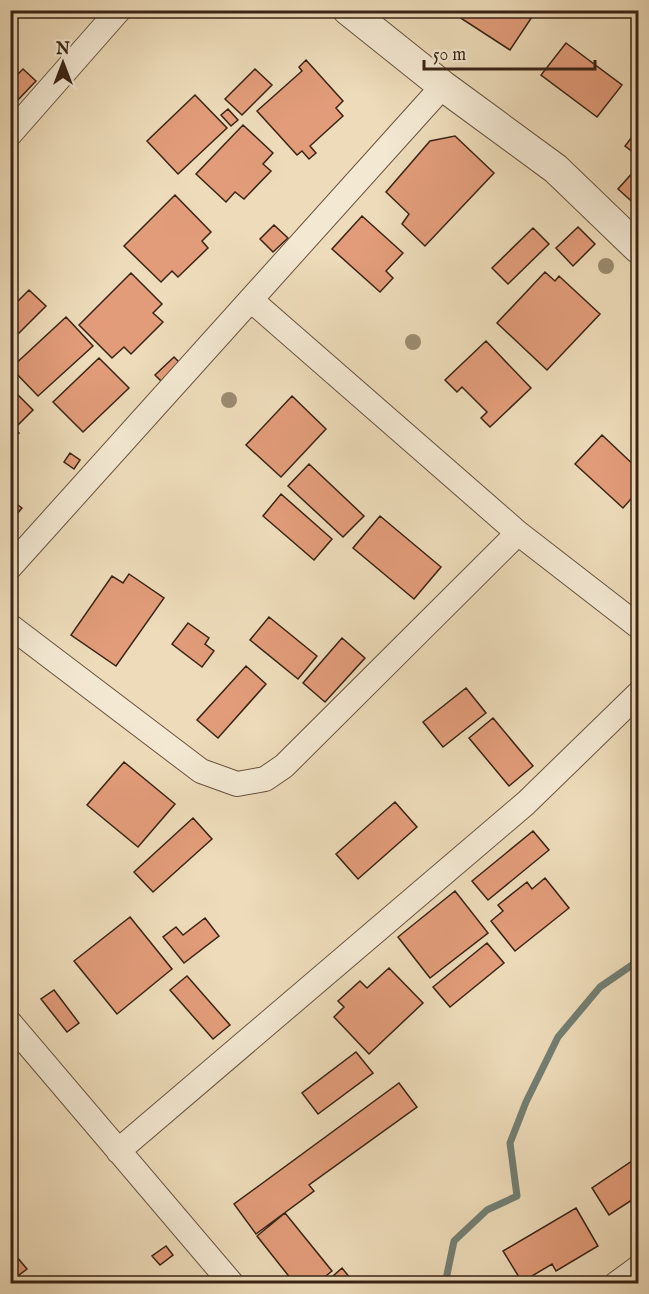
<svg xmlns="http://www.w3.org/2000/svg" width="649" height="1294" font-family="'IM FELL English',serif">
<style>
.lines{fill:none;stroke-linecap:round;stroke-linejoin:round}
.stream{stroke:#737f73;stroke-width:7}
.building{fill:#e29c7a;stroke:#3a2415;stroke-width:1.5}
.minor-casing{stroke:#67523e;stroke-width:26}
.tertiary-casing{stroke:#67523e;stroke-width:32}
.minor{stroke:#f3e8d2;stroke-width:24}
.tertiary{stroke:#f3e8d2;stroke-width:30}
.tree{fill:#9b8c70}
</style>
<rect width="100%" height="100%" fill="#eddbb9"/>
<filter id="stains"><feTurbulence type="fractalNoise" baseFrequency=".00333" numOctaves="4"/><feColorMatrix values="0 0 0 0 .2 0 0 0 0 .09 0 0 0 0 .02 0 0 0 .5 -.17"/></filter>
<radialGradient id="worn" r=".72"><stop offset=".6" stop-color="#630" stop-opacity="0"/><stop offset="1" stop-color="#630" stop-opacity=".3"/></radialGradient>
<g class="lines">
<path class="stream" d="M 445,1284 L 454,1241 L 487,1210 L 517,1196 L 510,1143 L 526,1102 L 558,1037 L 600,987 L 638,961"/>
</g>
<path class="building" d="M 459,10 L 528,10 L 534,14 L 510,50 L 456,15 Z
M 566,43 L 622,85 L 597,117 L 541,75 Z
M 306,60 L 343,101 L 336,108 L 343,116 L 310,146 L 316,153 L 309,159 L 302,151 L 297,155 L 257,111 L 302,71 L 299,67 Z
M 23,69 L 36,81 L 16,102 L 10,97 L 10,82 Z
M 255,69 L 272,85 L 242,115 L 225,99 Z
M 195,95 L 227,128 L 178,174 L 147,141 Z
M 228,109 L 238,120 L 231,126 L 221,115 Z
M 243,125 L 273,153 L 263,164 L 271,171 L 244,199 L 235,192 L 226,202 L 196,174 Z
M 638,129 L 638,156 L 625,146 Z
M 455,136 L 494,173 L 425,246 L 402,224 L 409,214 L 386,192 L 430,141 Z
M 635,170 L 638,174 L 638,207 L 618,189 Z
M 175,195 L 211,232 L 202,241 L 208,248 L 178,277 L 172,271 L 161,282 L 124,246 Z
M 362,216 L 403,253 L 386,271 L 393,278 L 380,292 L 332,249 Z
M 274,225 L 288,238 L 273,252 L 260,239 Z
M 578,227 L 595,244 L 573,266 L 556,248 Z
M 533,228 L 549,244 L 508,284 L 492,268 Z
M 545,272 L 555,281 L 559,276 L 600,314 L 547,370 L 497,323 Z
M 131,273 L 162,304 L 153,313 L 163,322 L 131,354 L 124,347 L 112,358 L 79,325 Z
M 29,290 L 46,306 L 10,342 L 10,309 Z
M 66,317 L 93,346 L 38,396 L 11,368 Z
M 486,341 L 531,388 L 490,427 L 481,418 L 487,412 L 462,387 L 457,392 L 445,380 Z
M 174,357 L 184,367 L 165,385 L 155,375 Z
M 99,358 L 129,388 L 83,432 L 53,402 Z
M 10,387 L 33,410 L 14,429 L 19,433 L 10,441 Z
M 292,396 L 326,429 L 281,477 L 246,445 Z
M 602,435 L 638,469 L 638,491 L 623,508 L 575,464 Z
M 70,453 L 80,460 L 74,469 L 64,462 Z
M 309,464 L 364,516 L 343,537 L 288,486 Z
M 281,494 L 332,539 L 314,560 L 263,516 Z
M 10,499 L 22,508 L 10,522 Z
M 380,516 L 441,567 L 414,599 L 353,548 Z
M 129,574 L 164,598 L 116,666 L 71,635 L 112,576 L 123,583 Z
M 269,617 L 317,656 L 298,679 L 250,640 Z
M 188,623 L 209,638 L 205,644 L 214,651 L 202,667 L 172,644 Z
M 342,638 L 365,658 L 325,702 L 303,683 Z
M 246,666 L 266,684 L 218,738 L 197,720 Z
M 466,688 L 486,713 L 443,747 L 423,722 Z
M 493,718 L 533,766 L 509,786 L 469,738 Z
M 124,762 L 175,804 L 138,847 L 87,805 Z
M 395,802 L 417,827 L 358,879 L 336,854 Z
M 193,818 L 212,839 L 153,892 L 134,872 Z
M 533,831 L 549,850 L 488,900 L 472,881 Z
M 545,878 L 569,908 L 515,951 L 491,921 L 503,911 L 498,905 L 527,882 L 532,889 Z
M 455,891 L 488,933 L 430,978 L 398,937 Z
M 130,917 L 172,969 L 117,1014 L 74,961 Z
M 205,918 L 219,936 L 184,963 L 163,937 L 176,927 L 183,935 Z
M 487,943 L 504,963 L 450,1007 L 433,987 Z
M 389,968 L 423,1003 L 369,1054 L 334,1017 L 344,1007 L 338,1001 L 360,981 L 367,988 Z
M 187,976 L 230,1025 L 213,1039 L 170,990 Z
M 54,990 L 79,1023 L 67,1032 L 41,999 Z
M 356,1052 L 373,1073 L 318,1114 L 302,1093 Z
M 399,1083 L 417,1107 L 309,1185 L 314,1191 L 256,1234 L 234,1204 Z
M 638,1157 L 638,1196 L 609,1215 L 592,1188 Z
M 576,1208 L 598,1246 L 556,1271 L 552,1264 L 522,1282 L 503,1251 Z
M 285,1213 L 332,1271 L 316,1284 L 295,1284 L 257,1236 Z
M 166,1246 L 173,1255 L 160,1265 L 152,1256 Z
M 10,1249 L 27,1269 L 10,1282 Z
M 342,1268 L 355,1284 L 324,1284 Z"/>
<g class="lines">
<defs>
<path id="minor" d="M 10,134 L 119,10
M 251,300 L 518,533 L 638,626
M 10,567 L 443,86
M 10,626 L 201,771 L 237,784 L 265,779 L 284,766 L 518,533
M 10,1023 L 232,1284
M 118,1151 L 526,803 L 638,694
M 616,1284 L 638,1268"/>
<path id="tertiary" d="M 348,10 L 443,86 L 556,169 L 638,248"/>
</defs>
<use href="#minor" class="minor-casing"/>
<use href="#tertiary" class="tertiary-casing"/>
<use href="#minor" class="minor"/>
<use href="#tertiary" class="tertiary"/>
</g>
<g class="tree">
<circle cx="606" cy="266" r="8"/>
<circle cx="413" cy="342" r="8"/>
<circle cx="229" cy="400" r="8"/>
</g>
<rect width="649" height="1294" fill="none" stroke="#eddbb9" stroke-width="36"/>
<rect x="12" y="12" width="625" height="1270" fill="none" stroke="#3a2415" stroke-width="3"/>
<rect x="18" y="18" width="613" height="1258" fill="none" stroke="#3a2415" stroke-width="1.5"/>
<g transform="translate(63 63)" stroke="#f3e8d2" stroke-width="4.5" paint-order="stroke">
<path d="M0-4.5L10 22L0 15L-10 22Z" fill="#3a2415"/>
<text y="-9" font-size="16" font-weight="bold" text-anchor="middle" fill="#3a2415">N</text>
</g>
<path d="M424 60v9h171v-9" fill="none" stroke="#3a2415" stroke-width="3"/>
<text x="433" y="60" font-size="18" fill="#3a2415" stroke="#f3e8d2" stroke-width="4.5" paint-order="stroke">50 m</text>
<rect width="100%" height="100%" filter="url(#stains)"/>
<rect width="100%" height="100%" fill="url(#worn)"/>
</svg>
